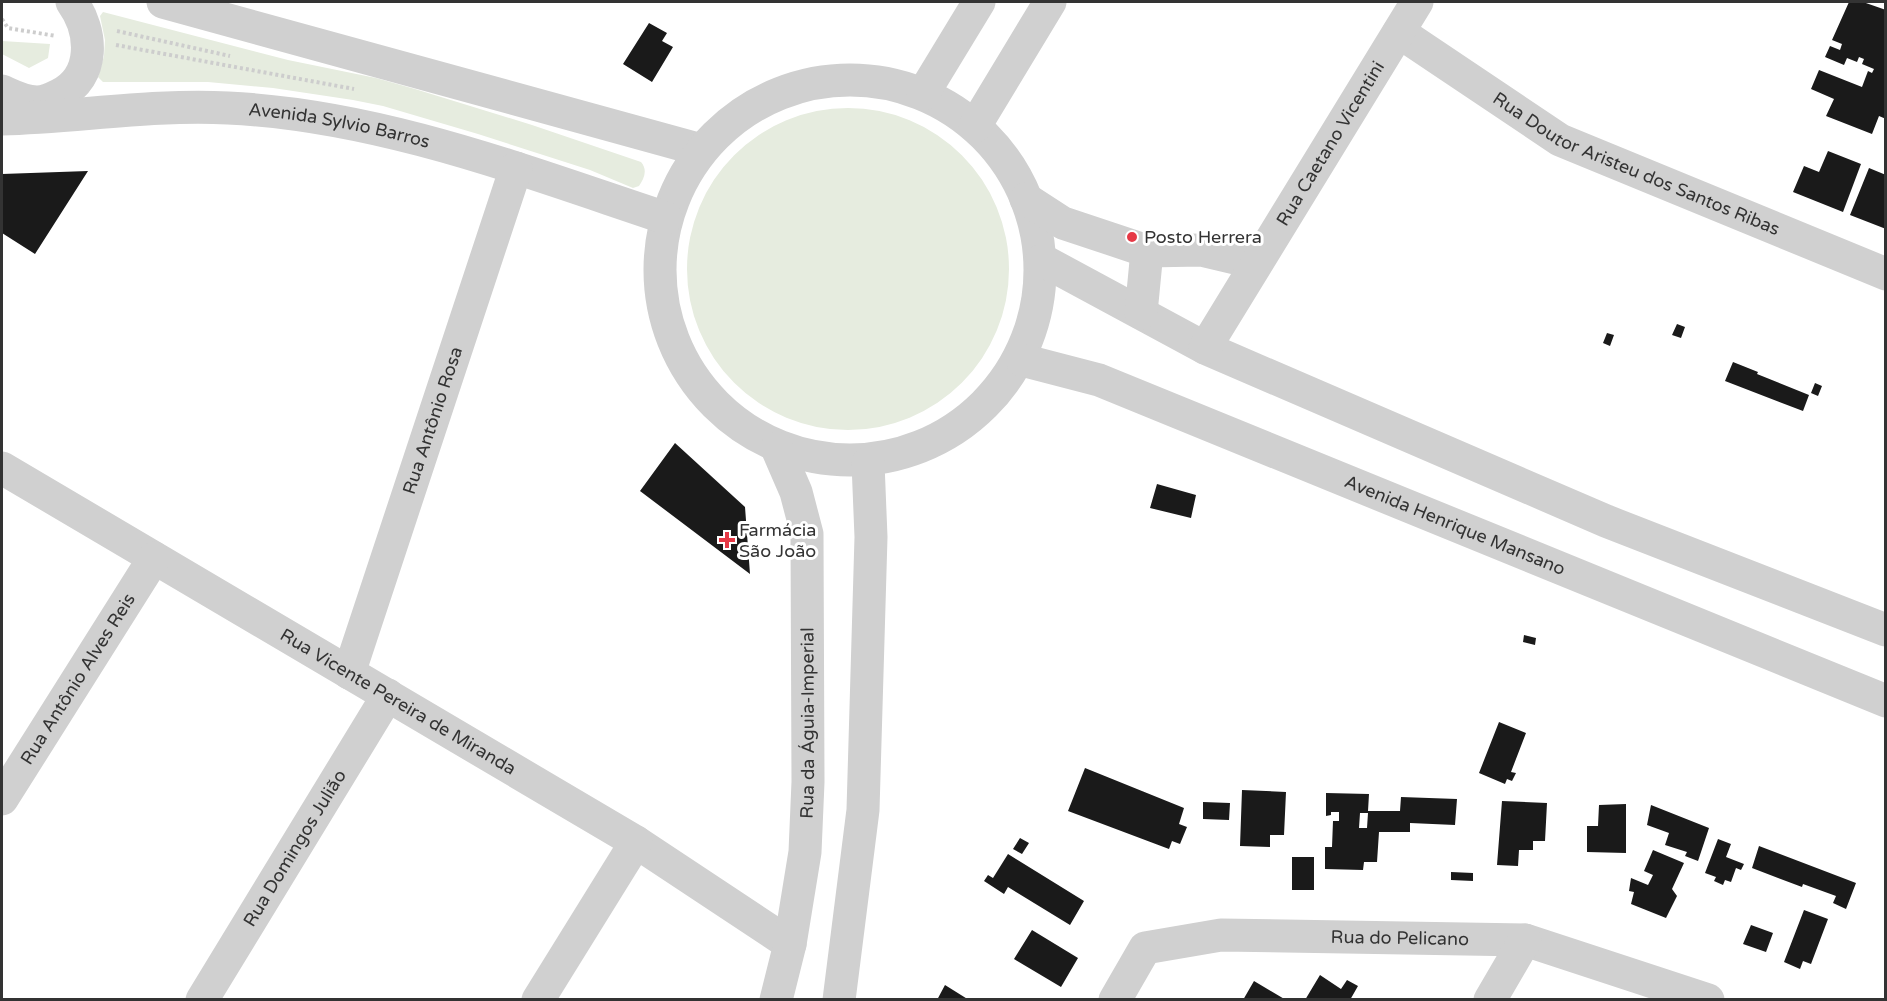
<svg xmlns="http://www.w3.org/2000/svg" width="1887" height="1001" font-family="'Varela Round',sans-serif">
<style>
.green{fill:#e6ecdf}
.building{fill:#1a1a1a;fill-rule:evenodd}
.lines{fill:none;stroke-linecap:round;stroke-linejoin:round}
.path{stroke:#cdcdcd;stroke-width:4;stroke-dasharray:3 3;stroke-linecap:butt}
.minor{stroke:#d0d0d0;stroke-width:33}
.poi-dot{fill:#e63946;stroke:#fff;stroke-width:2}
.labels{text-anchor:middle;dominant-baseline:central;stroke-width:6;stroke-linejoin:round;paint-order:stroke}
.street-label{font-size:18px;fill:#333;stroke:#fff}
.poi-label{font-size:18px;fill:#333;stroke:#fff;text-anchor:start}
</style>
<rect width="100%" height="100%" fill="#fff"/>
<path class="green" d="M 103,12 L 288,60 L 376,78 L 415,89 L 532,125 L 641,162 C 648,170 644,179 639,186 L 633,188 L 590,170 L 478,134 L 383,106 L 353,100 L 273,88 L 208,82 L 103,82 L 98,77 L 104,56 L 105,40 L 100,16 Z
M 2,41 L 50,44 L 48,58 L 29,68 L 2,54 Z
M687 269a161 161 0 1 1 322 0a161 161 0 1 1-322 0Z"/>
<path class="building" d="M 1849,2 L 1863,2 L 1886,10 L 1886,119 L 1879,116 L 1872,134 L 1826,116 L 1834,99 L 1811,89 L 1819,70 L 1862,87 L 1868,71 L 1872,73 L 1874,69 L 1862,64 L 1864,59 L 1859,57 L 1857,62 L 1847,58 L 1844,65 L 1825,57 L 1830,46 L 1840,50 L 1842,44 L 1832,40 Z
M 649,23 L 667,33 L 662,41 L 673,47 L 652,82 L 623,64 Z
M 1828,151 L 1861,164 L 1843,212 L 1793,192 L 1804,166 L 1819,172 Z
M 1869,168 L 1886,175 L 1886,229 L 1850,215 Z
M 88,171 L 35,254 L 2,233 L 2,174 Z
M 1677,324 L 1685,327 L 1681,338 L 1672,335 Z
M 1607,333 L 1614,335 L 1610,346 L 1603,343 Z
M 1733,362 L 1758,372 L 1757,374 L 1809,395 L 1803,411 L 1725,381 Z
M 1815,383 L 1822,386 L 1818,396 L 1811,393 Z
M 675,443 L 745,507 L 750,574 L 640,491 Z
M 1157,484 L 1196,495 L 1191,518 L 1150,508 Z
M 1524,635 L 1536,638 L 1535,645 L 1523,642 Z
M 1499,722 L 1526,733 L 1511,772 L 1516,773 L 1512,781 L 1507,779 L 1505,784 L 1479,773 Z
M 1085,768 L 1184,808 L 1179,824 L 1187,827 L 1180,844 L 1172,841 L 1169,849 L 1068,811 Z
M 1242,790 L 1286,792 L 1284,835 L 1270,835 L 1270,847 L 1240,846 Z
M 1326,793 L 1369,794 L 1368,811 L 1400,811 L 1401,797 L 1457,799 L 1455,825 L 1410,823 L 1410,832 L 1379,832 L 1377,862 L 1364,862 L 1363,870 L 1325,869 L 1325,847 L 1332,847 L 1333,821 L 1339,821 L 1339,812 L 1331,812 L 1331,815 L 1326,816 ZM 1360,813 L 1368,813 L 1367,828 L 1359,828 Z
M 1502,801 L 1547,803 L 1545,841 L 1533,841 L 1533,850 L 1519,850 L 1518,866 L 1497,865 Z
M 1203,802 L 1230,803 L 1229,820 L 1203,819 Z
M 1626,804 L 1626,853 L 1587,852 L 1587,826 L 1598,826 L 1599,805 Z
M 1651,805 L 1709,828 L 1698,861 L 1685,856 L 1687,852 L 1665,845 L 1669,833 L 1647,825 Z
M 1020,838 L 1029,843 L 1022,854 L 1013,849 Z
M 1718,839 L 1731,844 L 1726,857 L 1744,864 L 1741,870 L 1736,868 L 1731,882 L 1725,880 L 1723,885 L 1714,881 L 1716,877 L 1705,873 Z
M 1759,846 L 1856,883 L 1846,909 L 1833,903 L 1836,896 L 1803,884 L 1802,887 L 1752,868 Z
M 1653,850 L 1684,863 L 1672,889 L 1677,896 L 1666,918 L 1631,904 L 1634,892 L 1629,891 L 1631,878 L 1648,885 L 1653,875 L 1644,871 Z
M 1008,854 L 1084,901 L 1070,925 L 1008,887 L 1004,894 L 984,881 L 988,875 L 993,878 Z
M 1292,857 L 1314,857 L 1314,890 L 1292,890 Z
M 1451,872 L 1473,873 L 1473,881 L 1451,880 Z
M 1804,910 L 1828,919 L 1811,964 L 1803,961 L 1800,969 L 1784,962 Z
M 1751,925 L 1773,933 L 1766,952 L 1743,944 Z
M 1032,930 L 1078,958 L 1061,987 L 1014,959 Z
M 1320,975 L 1341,989 L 1347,980 L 1358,986 L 1350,1000 L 1305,1000 Z
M 1254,981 L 1286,1000 L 1243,1000 Z
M 945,985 L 969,1000 L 937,1000 Z"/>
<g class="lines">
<path class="path" d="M 2,19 L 8,28 L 56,36
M 117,31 L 230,56
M 116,45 L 354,89"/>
<g class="minor">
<path d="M 163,2 L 701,150"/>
<path id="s1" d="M 1399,32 L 1560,140 L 1886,274"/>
<circle cx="850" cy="270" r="190"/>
<path d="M 2,91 C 13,96 24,102 37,102 C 44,102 53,98 59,95 C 96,77 93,31 72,2"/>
<path d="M 923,94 L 979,2"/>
<path id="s2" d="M 2,119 C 77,117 153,104 228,108 C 379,115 524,171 666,218"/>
<path d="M 975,126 L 1050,2"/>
<path d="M 1026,199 L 1063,223 L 1147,251 L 1201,250 L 1256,263"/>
<path d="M 1042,260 L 1205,348 L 1606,521 L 1886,630"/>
<path d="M 1141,313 L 1147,251"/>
<path id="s3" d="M 1205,348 L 1417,2"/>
<path id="s4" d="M 1022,360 L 1099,380 L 1886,701"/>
<path id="s5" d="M 2,468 L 636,842 L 790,944"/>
<path id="s6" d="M 349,673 L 516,168"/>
<path id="s7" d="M 2,799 L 154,558"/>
<path id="s8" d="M 202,1000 L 388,695"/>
<path d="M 538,1000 L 636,842"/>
<path id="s9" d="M 776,1000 L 790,944 L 805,852 L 808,782 L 807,534 L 796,492 L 777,448"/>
<path d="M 839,1000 L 863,810 L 871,537 L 868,463"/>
<path id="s10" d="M 1115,1000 L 1145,948 L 1221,935 L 1525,940 L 1708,1000"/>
<path d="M 1490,1000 L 1525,940"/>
</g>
</g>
<g class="poi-dot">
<circle cx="1132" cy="237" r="6"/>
<path d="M724 531h6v6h6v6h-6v6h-6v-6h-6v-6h6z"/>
</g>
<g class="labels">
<g class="street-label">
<text stroke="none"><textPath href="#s2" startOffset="339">Avenida Sylvio Barros</textPath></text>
<text stroke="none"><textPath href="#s3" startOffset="240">Rua Caetano Vicentini</textPath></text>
<text stroke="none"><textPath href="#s1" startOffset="273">Rua Doutor Aristeu dos Santos Ribas</textPath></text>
<text stroke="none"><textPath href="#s6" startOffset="266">Rua Antônio Rosa</textPath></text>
<text stroke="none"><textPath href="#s4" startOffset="464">Avenida Henrique Mansano</textPath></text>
<text stroke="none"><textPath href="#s7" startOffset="142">Rua Antônio Alves Reis</textPath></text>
<text stroke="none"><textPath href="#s5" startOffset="460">Rua Vicente Pereira de Miranda</textPath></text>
<text stroke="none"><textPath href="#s9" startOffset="280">Rua da Águia-Imperial</textPath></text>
<text stroke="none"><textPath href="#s8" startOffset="178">Rua Domingos Julião</textPath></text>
<text stroke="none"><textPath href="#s10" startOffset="316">Rua do Pelicano</textPath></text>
</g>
<g class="poi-label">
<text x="1144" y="237">Posto Herrera</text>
<text x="739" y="530">Farmácia<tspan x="739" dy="21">São João</tspan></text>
</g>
</g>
<rect width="1887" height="1001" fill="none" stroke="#333333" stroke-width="6"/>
</svg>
